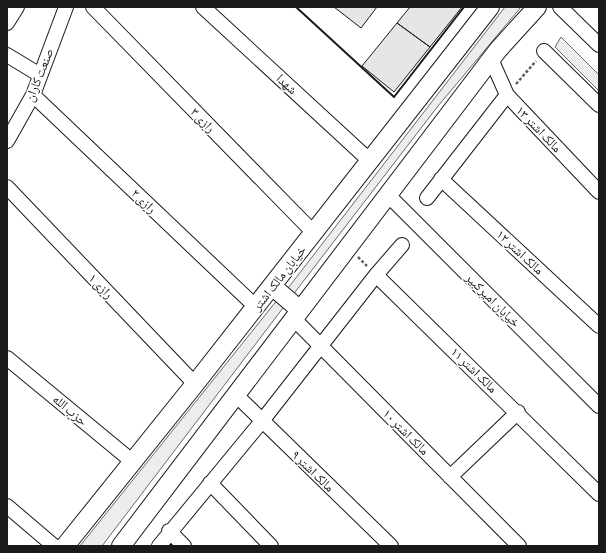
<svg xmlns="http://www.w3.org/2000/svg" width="606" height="553" font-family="'Asap Condensed','Noto Naskh Arabic',sans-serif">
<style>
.green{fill:#ededed;stroke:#6a6a6a}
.building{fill:#e6e6e6;stroke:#1a1a1a}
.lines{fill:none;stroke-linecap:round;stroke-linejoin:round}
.minor-casing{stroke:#1a1a1a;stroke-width:16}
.major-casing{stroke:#1a1a1a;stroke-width:20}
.path{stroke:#5f5f5f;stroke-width:2.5;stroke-dasharray:3 2;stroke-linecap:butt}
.minor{stroke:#fff;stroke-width:14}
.major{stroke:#fff;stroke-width:18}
.wall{stroke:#1a1a1a;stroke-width:2}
.labels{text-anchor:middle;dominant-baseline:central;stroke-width:3;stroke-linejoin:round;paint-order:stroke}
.street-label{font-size:13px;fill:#1a1a1a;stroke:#fff}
</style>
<rect width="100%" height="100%" fill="#fff"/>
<path class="green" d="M 505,7 L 521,7 L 438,106 L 292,296 L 285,292 Z
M 561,37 L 599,75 L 599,91 L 555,47 Z
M 278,299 L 286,304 L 102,546 L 80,546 Z"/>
<path class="building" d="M 334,7 L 377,7 L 361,28 Z
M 410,7 L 462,7 L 430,47 L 397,23 Z
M 397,23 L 430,47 L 394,92 L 362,66 Z"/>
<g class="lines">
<defs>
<path id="minor" d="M 93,7 L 314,233
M 203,7 L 370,161
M 560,7 L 599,45
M 7,23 L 17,7
M 544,51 L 599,105
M 7,55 L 40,75
M 491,59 L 507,95 L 599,192
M 33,95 L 256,307
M 7,141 L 33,95 L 66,7
M 441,179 L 599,326
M 7,187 L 195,384
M 388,195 L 599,406
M 427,198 L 507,95
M 376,275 L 599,494
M 294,319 L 519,546
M 7,358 L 133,462
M 236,395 L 391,546
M 450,477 L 518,412
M 210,483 L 271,546
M 7,506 L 54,546
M 169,531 L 184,546
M 159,546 L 262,421 L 376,275 L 402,245"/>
<path id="major" d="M 272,286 L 300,310
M 65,546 L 195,384 L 490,7
M 121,546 L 498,50 L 537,7"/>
</defs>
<use href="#minor" class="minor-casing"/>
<use href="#major" class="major-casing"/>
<path class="path" d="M 516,84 L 536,61
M 358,257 L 367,266"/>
<use href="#minor" class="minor"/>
<use href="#major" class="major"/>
<path class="wall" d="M 296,7 L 394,97 L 464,7"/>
</g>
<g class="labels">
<g class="street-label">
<text transform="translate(39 75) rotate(-68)">صنعت کاران</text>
<text transform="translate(287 84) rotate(43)">شهدا</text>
<text transform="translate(203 120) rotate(46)">رازی ۳</text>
<text transform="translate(539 129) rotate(46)">مالک اشتر ۱۳</text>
<text transform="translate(144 201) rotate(44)">رازی ۲</text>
<text transform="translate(520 252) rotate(43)">مالک اشتر ۱۲</text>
<text transform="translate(279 278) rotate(-52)">خیابان مالک اشتر</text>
<text transform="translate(101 286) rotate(46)">رازی ۱</text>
<text transform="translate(493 300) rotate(45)">خیابان امیرکبیر</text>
<text transform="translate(474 370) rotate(44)">مالک اشتر ۱۱</text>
<text transform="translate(70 410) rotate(40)">حزب الله</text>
<text transform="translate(406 432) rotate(45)">مالک اشتر ۱۰</text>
<text transform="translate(313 471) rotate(44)">مالک اشتر ۹</text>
</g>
</g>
<rect width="606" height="553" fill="none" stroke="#1a1a1a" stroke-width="16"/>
</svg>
